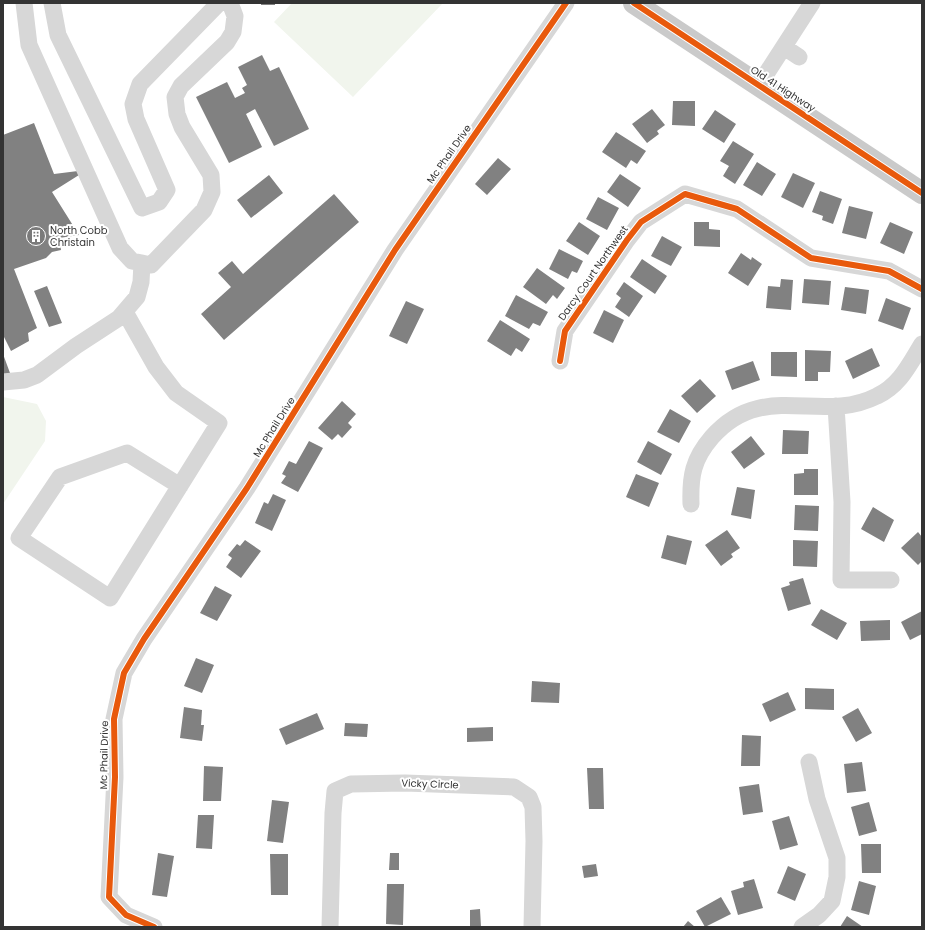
<svg xmlns="http://www.w3.org/2000/svg" width="925" height="930" font-family="Poppins,sans-serif">
<style>
.green{fill:#f1f5ed}
.building{fill:#818181}
.lines{fill:none;stroke-linecap:round;stroke-linejoin:round}
.minor{stroke:#d7d7d7;stroke-width:17}
.major{stroke:#cacaca;stroke-width:22}
.cycleway-casing{stroke:#fff;stroke-width:8}
.cycleway{stroke:#e8590c;stroke-width:6}
.labels{text-anchor:middle;dominant-baseline:central;stroke-width:4;stroke-linejoin:round;paint-order:stroke}
.street-label{font-size:10px;fill:#333;stroke:#fff}
.poi-label{font-size:10px;fill:#333;stroke:#fff;text-anchor:start}
</style>
<rect width="100%" height="100%" fill="#fff"/>
<path class="green" d="M 292,3 L 443,3 L 353,97 L 274,22 Z
M 3,397 L 37,404 L 46,421 L 45,441 L 3,504 Z"/>
<path class="building" d="M 261,3 L 275,3 L 275,5 L 261,5 Z
M 262,55 L 270,71 L 279,67 L 309,129 L 274,146 L 255,109 L 246,114 L 262,147 L 229,163 L 196,97 L 227,82 L 235,98 L 245,93 L 242,88 L 247,85 L 238,67 Z
M 673,101 L 695,101 L 695,126 L 672,125 Z
M 652,109 L 665,125 L 657,131 L 659,134 L 647,143 L 632,124 Z
M 715,110 L 736,124 L 724,143 L 702,129 Z
M 34,123 L 54,174 L 78,171 L 79,175 L 52,192 L 79,235 L 59,238 L 61,250 L 52,252 L 46,258 L 14,269 L 37,328 L 28,333 L 29,341 L 11,351 L 3,335 L 3,135 Z
M 616,132 L 646,151 L 637,164 L 631,160 L 626,168 L 602,152 Z
M 733,141 L 754,154 L 735,184 L 723,176 L 729,166 L 720,161 Z
M 498,158 L 511,169 L 487,195 L 475,184 Z
M 757,162 L 776,174 L 762,196 L 743,185 Z
M 793,173 L 815,183 L 803,208 L 781,197 Z
M 620,174 L 641,188 L 628,207 L 607,192 Z
M 269,175 L 283,193 L 251,218 L 237,200 Z
M 820,191 L 842,199 L 833,224 L 822,220 L 823,216 L 812,212 Z
M 334,194 L 359,222 L 224,340 L 201,314 L 231,287 L 218,273 L 232,261 L 243,274 Z
M 598,197 L 619,208 L 607,230 L 586,219 Z
M 849,206 L 873,212 L 866,239 L 842,233 Z
M 579,222 L 600,236 L 588,255 L 566,241 Z
M 694,222 L 709,222 L 709,229 L 720,230 L 720,247 L 694,246 Z
M 890,222 L 913,232 L 904,254 L 880,243 Z
M 662,236 L 682,247 L 671,266 L 651,256 Z
M 559,249 L 583,261 L 577,273 L 572,271 L 568,279 L 549,269 Z
M 741,253 L 751,260 L 752,257 L 762,264 L 748,286 L 728,273 Z
M 642,259 L 667,276 L 655,294 L 630,277 Z
M 537,268 L 565,288 L 557,299 L 553,295 L 546,304 L 523,287 Z
M 781,279 L 793,280 L 791,310 L 766,308 L 768,286 L 780,287 Z
M 804,279 L 831,281 L 829,305 L 802,303 Z
M 624,282 L 643,296 L 629,317 L 615,307 L 621,298 L 616,294 Z
M 47,286 L 62,323 L 49,327 L 34,291 Z
M 845,287 L 869,290 L 866,314 L 841,310 Z
M 516,295 L 548,312 L 540,326 L 533,323 L 529,329 L 505,316 Z
M 886,298 L 911,308 L 903,330 L 878,321 Z
M 406,301 L 424,309 L 407,344 L 389,336 Z
M 604,310 L 624,320 L 613,343 L 593,333 Z
M 500,320 L 530,339 L 522,352 L 516,348 L 511,356 L 487,341 Z
M 872,348 L 880,366 L 853,379 L 845,361 Z
M 805,350 L 831,351 L 830,372 L 818,372 L 818,381 L 805,381 Z
M 771,352 L 797,352 L 797,377 L 771,376 Z
M 3,354 L 10,373 L 3,376 Z
M 753,361 L 760,380 L 732,390 L 725,371 Z
M 700,379 L 716,396 L 697,413 L 681,396 Z
M 342,401 L 356,414 L 348,423 L 352,427 L 342,438 L 338,434 L 332,440 L 318,428 Z
M 670,409 L 691,421 L 679,443 L 657,432 Z
M 783,430 L 809,431 L 808,454 L 782,454 Z
M 751,436 L 765,454 L 744,469 L 731,452 Z
M 309,441 L 323,448 L 298,492 L 281,483 L 286,476 L 282,474 L 289,461 L 296,464 Z
M 648,441 L 672,454 L 661,475 L 637,462 Z
M 804,469 L 818,469 L 818,495 L 794,495 L 794,474 L 804,473 Z
M 636,474 L 659,483 L 649,507 L 626,497 Z
M 737,487 L 755,490 L 751,519 L 731,515 Z
M 273,494 L 286,500 L 272,531 L 255,523 L 264,502 L 268,504 Z
M 795,505 L 819,506 L 818,531 L 794,530 Z
M 873,507 L 894,520 L 884,542 L 861,529 Z
M 727,530 L 740,548 L 731,554 L 733,557 L 721,566 L 705,545 Z
M 918,532 L 922,537 L 922,561 L 918,565 L 901,548 Z
M 667,535 L 692,541 L 686,565 L 661,558 Z
M 245,540 L 261,551 L 241,578 L 226,567 L 232,558 L 228,555 L 237,544 L 240,546 Z
M 793,540 L 818,541 L 817,567 L 793,566 Z
M 803,578 L 811,604 L 788,611 L 781,588 L 790,585 L 789,582 Z
M 215,586 L 232,595 L 217,621 L 200,613 Z
M 821,609 L 847,623 L 837,640 L 811,625 Z
M 922,611 L 922,634 L 910,640 L 901,622 Z
M 890,620 L 890,640 L 861,641 L 860,621 Z
M 196,658 L 214,665 L 202,693 L 184,686 Z
M 532,681 L 560,683 L 559,703 L 531,702 Z
M 805,688 L 834,689 L 834,710 L 805,709 Z
M 788,692 L 796,710 L 770,722 L 762,704 Z
M 184,707 L 202,710 L 201,725 L 204,725 L 202,741 L 180,738 Z
M 858,708 L 872,733 L 856,742 L 842,717 Z
M 317,713 L 324,729 L 286,745 L 279,729 Z
M 345,723 L 368,724 L 367,737 L 344,736 Z
M 493,727 L 493,741 L 467,742 L 467,728 Z
M 742,735 L 761,736 L 760,766 L 741,766 Z
M 862,762 L 866,791 L 847,793 L 844,764 Z
M 204,766 L 223,767 L 221,801 L 203,801 Z
M 587,768 L 603,768 L 604,809 L 589,809 Z
M 759,784 L 763,812 L 743,815 L 739,787 Z
M 272,800 L 289,802 L 283,843 L 267,841 Z
M 869,802 L 877,831 L 859,836 L 851,807 Z
M 198,815 L 214,815 L 212,849 L 196,848 Z
M 789,816 L 798,845 L 780,850 L 772,821 Z
M 861,844 L 881,844 L 881,873 L 862,873 Z
M 158,853 L 174,856 L 167,897 L 152,895 Z
M 390,853 L 399,853 L 399,870 L 389,870 Z
M 270,854 L 288,854 L 288,895 L 271,895 Z
M 596,864 L 598,876 L 584,878 L 582,866 Z
M 788,866 L 806,874 L 795,901 L 777,893 Z
M 754,879 L 763,908 L 738,915 L 731,891 L 744,887 L 743,882 Z
M 859,881 L 876,886 L 869,915 L 851,910 Z
M 387,884 L 404,884 L 403,925 L 386,924 Z
M 721,897 L 731,914 L 705,927 L 696,911 Z
M 480,909 L 481,927 L 470,927 L 470,910 Z
M 847,916 L 863,927 L 840,927 Z
M 688,921 L 695,927 L 683,927 Z"/>
<g class="lines">
<path class="minor" d="M 24,3 L 29,45 L 120,248 L 132,261 L 151,265 L 204,210 L 212,192 L 211,175 L 182,127 L 177,114 L 175,97 L 181,86 L 227,42 L 233,32 L 235,16 L 230,3
M 52,3 L 58,35 L 142,208 L 159,202 L 167,190 L 136,119 L 133,104 L 140,84 L 219,3
M 784,47 L 799,57
M 759,85 L 812,3
M 125,312 L 156,367 L 176,393 L 219,423 L 110,598 L 19,538 L 60,477 L 127,453 L 180,486
M 560,361 L 565,331 L 627,240 L 641,222 L 685,194 L 737,209 L 811,258 L 889,271 L 922,289
M 3,382 L 24,380 L 37,375 L 76,346 L 119,318 L 137,297 L 141,282 L 142,263
M 836,406 L 842,502 L 841,580 L 891,580
M 691,504 C 690,476 693,459 712,437 C 763,379 820,425 877,396 C 900,385 909,365 922,344
M 154,927 L 126,915 L 109,897 L 115,777 L 114,719 L 124,673 L 144,639 L 247,488 L 395,250 L 566,3
M 330,927 L 333,813 L 335,791 L 351,784 L 405,783 L 514,787 L 529,797 L 533,807 L 534,841 L 532,927
M 802,927 L 819,915 L 832,901 L 837,877 L 837,858 L 817,799 L 809,762"/>
<path class="major" d="M 634,3 L 922,193"/>
<defs>
<path id="cycleway" d="M 634,3 L 922,193
M 560,361 L 565,331 L 627,240 L 641,222 L 685,194 L 737,209 L 811,258 L 889,271 L 922,289
M 154,927 L 126,915 L 109,897 L 115,777 L 114,719 L 124,673 L 144,639 L 247,488 L 395,250 L 566,3"/>
</defs>
<use href="#cycleway" class="cycleway-casing"/>
<use href="#cycleway" class="cycleway"/>
</g>
<defs>
<symbol id="building-disc" viewBox="-11 -11 22 22"><circle r="9.5" fill="#7a7a7a" stroke="#fff"/><path d="M-4-6H4V6H1V3H-1V6H-4ZM-2.5-4.3h1.7v1.8h-1.7ZM.8-4.3h1.7v1.8H.8ZM-2.5-1h1.7V.8h-1.7ZM.8-1h1.7V.8H.8Z" fill="#fff"/></symbol>
</defs>
<g fill-rule="evenodd">
<use href="#building-disc" x="25" y="225" width="22" height="22"/>
</g>
<g class="labels">
<g class="street-label">
<text transform="translate(783 89) rotate(33)">Old 41 Highway</text>
<text transform="translate(449 154) rotate(-55)">Mc Phail Drive</text>
<text transform="translate(593 273) rotate(-55)">Darcy Court Northwest</text>
<text transform="translate(274 427) rotate(-58)">Mc Phail Drive</text>
<text transform="translate(104 755) rotate(-89)">Mc Phail Drive</text>
<text transform="translate(430 784) rotate(2)">Vicky Circle</text>
</g>
<g class="poi-label">
<text x="50" y="230">North Cobb<tspan x="50" dy="12">Christain</tspan></text>
</g>
</g>
<rect width="925" height="930" fill="none" stroke="#333333" stroke-width="8"/>
</svg>
